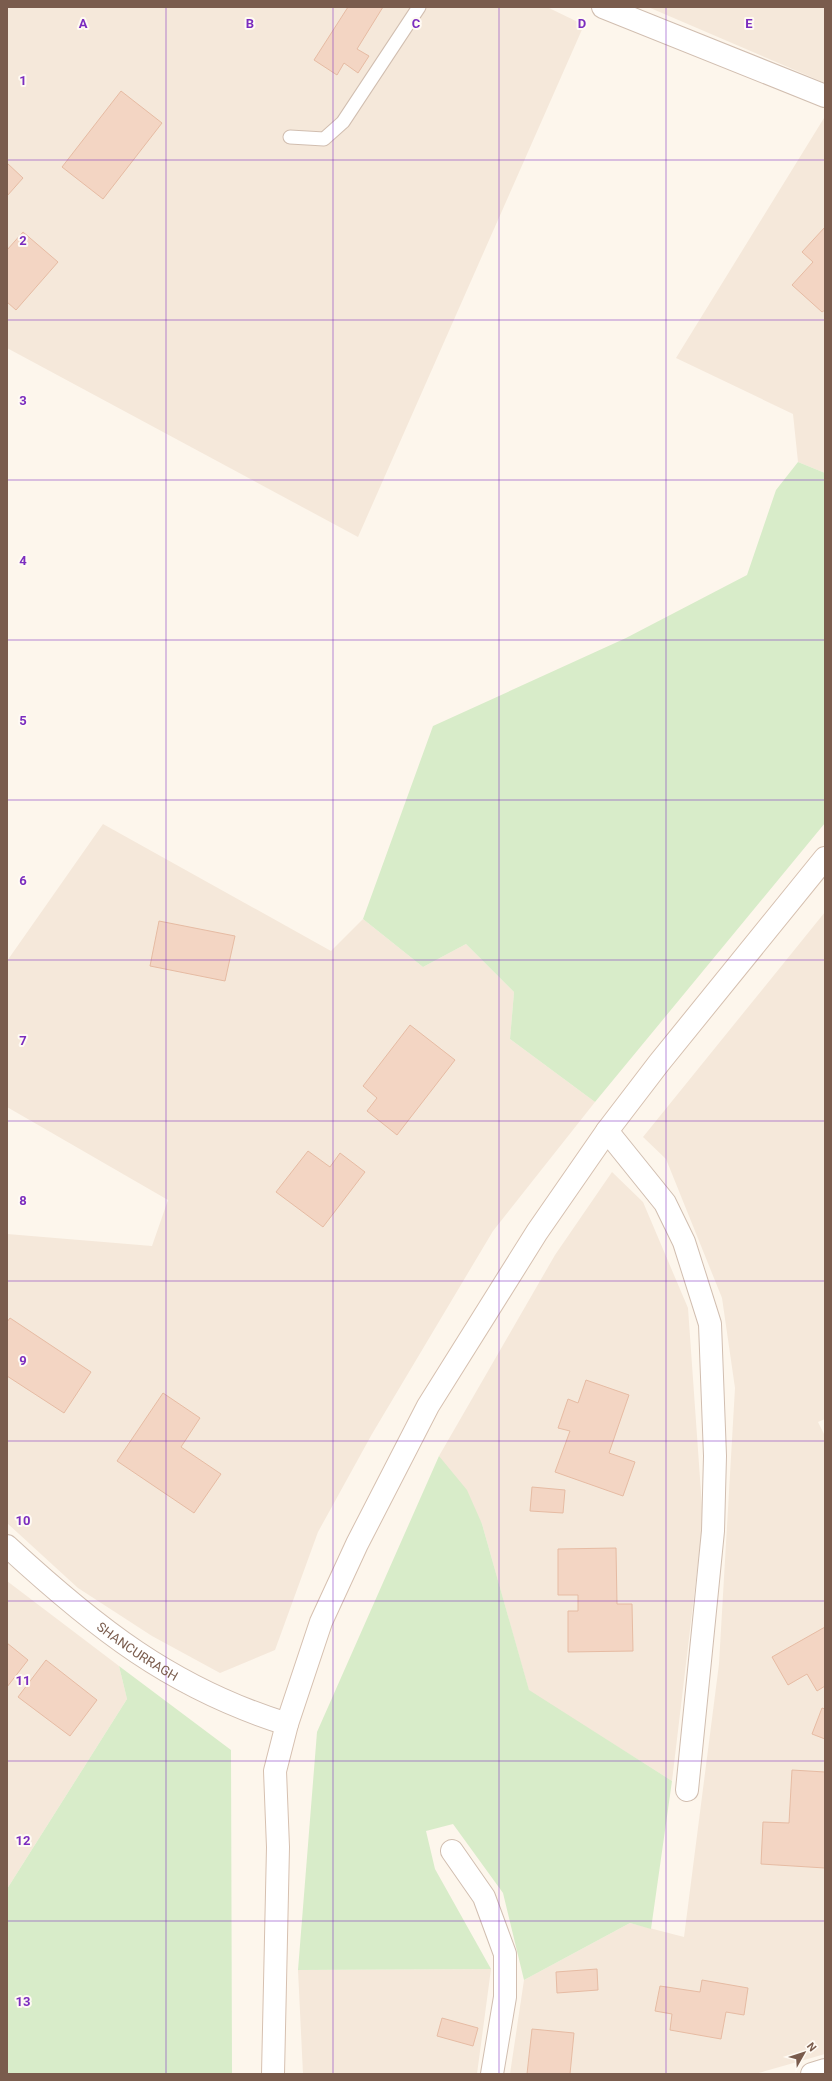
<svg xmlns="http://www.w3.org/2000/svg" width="832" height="2081" font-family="Roboto,sans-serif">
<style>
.residential{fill:#f5e8da}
.green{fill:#d8ecc9}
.building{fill:#f3d5c3;stroke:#e6bba3}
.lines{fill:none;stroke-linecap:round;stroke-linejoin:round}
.lane-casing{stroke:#d1beb0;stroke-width:15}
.street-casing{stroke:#d1beb0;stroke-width:24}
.secondary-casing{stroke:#d6c0b0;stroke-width:24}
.lane{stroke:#fff;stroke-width:13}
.street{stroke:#fff;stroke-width:22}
.secondary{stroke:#fff;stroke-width:22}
.grid{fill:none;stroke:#7b2cbf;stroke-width:1;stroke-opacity:0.55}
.labels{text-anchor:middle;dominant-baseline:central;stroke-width:4;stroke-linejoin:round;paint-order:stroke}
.street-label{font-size:13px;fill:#7a5c4d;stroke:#fffaf3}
.grid-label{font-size:13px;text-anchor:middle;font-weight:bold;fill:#7b2cbf;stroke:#fffaf3;stroke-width:4;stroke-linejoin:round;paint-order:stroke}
</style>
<rect width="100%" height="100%" fill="#fdf6ec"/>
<path class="residential" d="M 7,7 L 547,7 L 584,25 L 358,537 L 7,348 Z
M 648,7 L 825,7 L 825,83 Z
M 824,118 L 825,119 L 825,473 L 798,462 L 793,414 L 676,358 Z
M 103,824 L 331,951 L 363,919 L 423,967 L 466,944 L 514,992 L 510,1039 L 595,1102 L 493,1231 L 372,1434 L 318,1532 L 275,1650 L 220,1673 L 152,1636 L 78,1588 L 7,1523 L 7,1234 L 152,1246 L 168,1200 L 7,1107 L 7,961 Z
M 825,912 L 825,1419 L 818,1422 L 825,1436 L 825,2054 L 755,2074 L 510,2074 L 524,1980 L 630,1923 L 684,1937 L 719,1664 L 735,1388 L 722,1298 L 666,1159 L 643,1137 Z
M 612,1172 L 643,1202 L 688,1308 L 703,1521 L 672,1781 L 529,1691 L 482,1524 L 439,1456 L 555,1255 Z
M 7,1581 L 119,1666 L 127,1699 L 7,1889 Z
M 491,1969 L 477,2074 L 303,2074 L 298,1970 Z"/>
<path class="green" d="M 798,462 L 825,473 L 825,823 L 595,1102 L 510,1039 L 514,992 L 466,944 L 423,967 L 363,919 L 433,726 L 626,638 L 747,575 L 776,490 Z
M 439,1456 L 467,1490 L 482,1524 L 529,1690 L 672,1781 L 651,1929 L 630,1923 L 524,1980 L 503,1893 L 453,1824 L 426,1831 L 435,1869 L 491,1969 L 298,1970 L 317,1732 Z
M 119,1666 L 231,1750 L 232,2074 L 7,2074 L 7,1889 L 127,1699 Z"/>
<path class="building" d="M 348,7 L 383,7 L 357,49 L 369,56 L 358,73 L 344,63 L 337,75 L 314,60 Z
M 121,91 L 162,123 L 103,199 L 62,167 Z
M 7,163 L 23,178 L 7,196 Z
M 825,227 L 825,310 L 822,312 L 792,285 L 813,262 L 802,252 Z
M 23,232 L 58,262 L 16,310 L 7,302 L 7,250 Z
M 159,921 L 235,936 L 225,981 L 150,966 Z
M 410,1025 L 455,1060 L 397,1135 L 367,1111 L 377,1098 L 363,1086 Z
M 308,1151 L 330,1167 L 340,1153 L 365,1172 L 323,1227 L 276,1192 Z
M 10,1318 L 91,1372 L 64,1413 L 7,1376 L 7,1322 Z
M 586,1380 L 629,1395 L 609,1453 L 635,1462 L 623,1496 L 555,1472 L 570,1431 L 558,1428 L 568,1399 L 578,1403 Z
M 163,1393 L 200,1418 L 181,1447 L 221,1474 L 194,1513 L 117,1461 Z
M 532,1487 L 565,1490 L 563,1513 L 530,1511 Z
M 616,1548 L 617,1604 L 632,1604 L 633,1651 L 568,1652 L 568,1611 L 578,1611 L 578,1595 L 558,1595 L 558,1549 Z
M 825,1627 L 825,1686 L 817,1691 L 807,1674 L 788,1685 L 772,1657 Z
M 7,1643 L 28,1660 L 7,1687 Z
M 46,1660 L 97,1700 L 70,1736 L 18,1697 Z
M 822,1708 L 825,1709 L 825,1739 L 812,1734 Z
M 792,1770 L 825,1772 L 825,1868 L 761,1864 L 763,1822 L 789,1823 Z
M 597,1969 L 598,1990 L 557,1993 L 556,1972 Z
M 702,1980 L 748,1988 L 744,2015 L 726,2012 L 721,2039 L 670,2030 L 672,2014 L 655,2011 L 660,1986 L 700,1992 Z
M 442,2018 L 478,2028 L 473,2046 L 437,2036 Z
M 532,2029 L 574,2033 L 570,2074 L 527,2074 Z"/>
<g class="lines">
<defs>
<path id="lane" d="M 290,137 L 324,139 L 343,122 L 419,7"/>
<g id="street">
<path d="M 603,7 L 825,96"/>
<path d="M 607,1131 L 665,1203 L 684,1242 L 710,1324 L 715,1456 L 713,1531 L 687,1790"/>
<path id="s1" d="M 7,1546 C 95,1627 171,1688 287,1724"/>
<path d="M 452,1851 L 484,1897 L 505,1954 L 505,1997 L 492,2074"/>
<path d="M 812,2074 L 825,2070"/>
</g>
<path id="secondary" d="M 273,2074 L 278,1847 L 275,1771 L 287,1724 L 321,1622 L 357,1544 L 428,1406 L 537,1232 L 607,1131 L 659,1063 L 825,858"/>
</defs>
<use href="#lane" class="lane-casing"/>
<use href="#street" class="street-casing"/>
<use href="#secondary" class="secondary-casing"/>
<use href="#lane" class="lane"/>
<use href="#street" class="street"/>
<use href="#secondary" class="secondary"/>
</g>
<path class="grid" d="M 166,7 L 166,2074M 333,7 L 333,2074M 499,7 L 499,2074M 666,7 L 666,2074M 7,160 L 825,160M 7,320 L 825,320M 7,480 L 825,480M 7,640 L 825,640M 7,800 L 825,800M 7,960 L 825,960M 7,1121 L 825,1121M 7,1281 L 825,1281M 7,1441 L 825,1441M 7,1601 L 825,1601M 7,1761 L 825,1761M 7,1921 L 825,1921"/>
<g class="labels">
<g class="street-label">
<text stroke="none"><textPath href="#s1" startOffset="168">SHANCURRAGH</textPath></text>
</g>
</g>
<g class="grid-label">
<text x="83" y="28">A</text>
<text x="250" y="28">B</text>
<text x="416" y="28">C</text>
<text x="582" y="28">D</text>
<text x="749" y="28">E</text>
<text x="23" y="85">1</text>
<text x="23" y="245">2</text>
<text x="23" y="405">3</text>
<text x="23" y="565">4</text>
<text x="23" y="725">5</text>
<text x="23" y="885">6</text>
<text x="23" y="1045">7</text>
<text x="23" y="1205">8</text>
<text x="23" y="1365">9</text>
<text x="23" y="1525">10</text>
<text x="23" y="1685">11</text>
<text x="23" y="1845">12</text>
<text x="23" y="2006">13</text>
</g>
<rect width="832" height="2081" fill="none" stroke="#7a5c4d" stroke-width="16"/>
<g transform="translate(804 2053) rotate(51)" stroke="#fffaf3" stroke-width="3" paint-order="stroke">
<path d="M0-3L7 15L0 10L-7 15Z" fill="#7a5c4d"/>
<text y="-6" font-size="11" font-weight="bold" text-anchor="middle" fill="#7a5c4d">N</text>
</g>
</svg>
